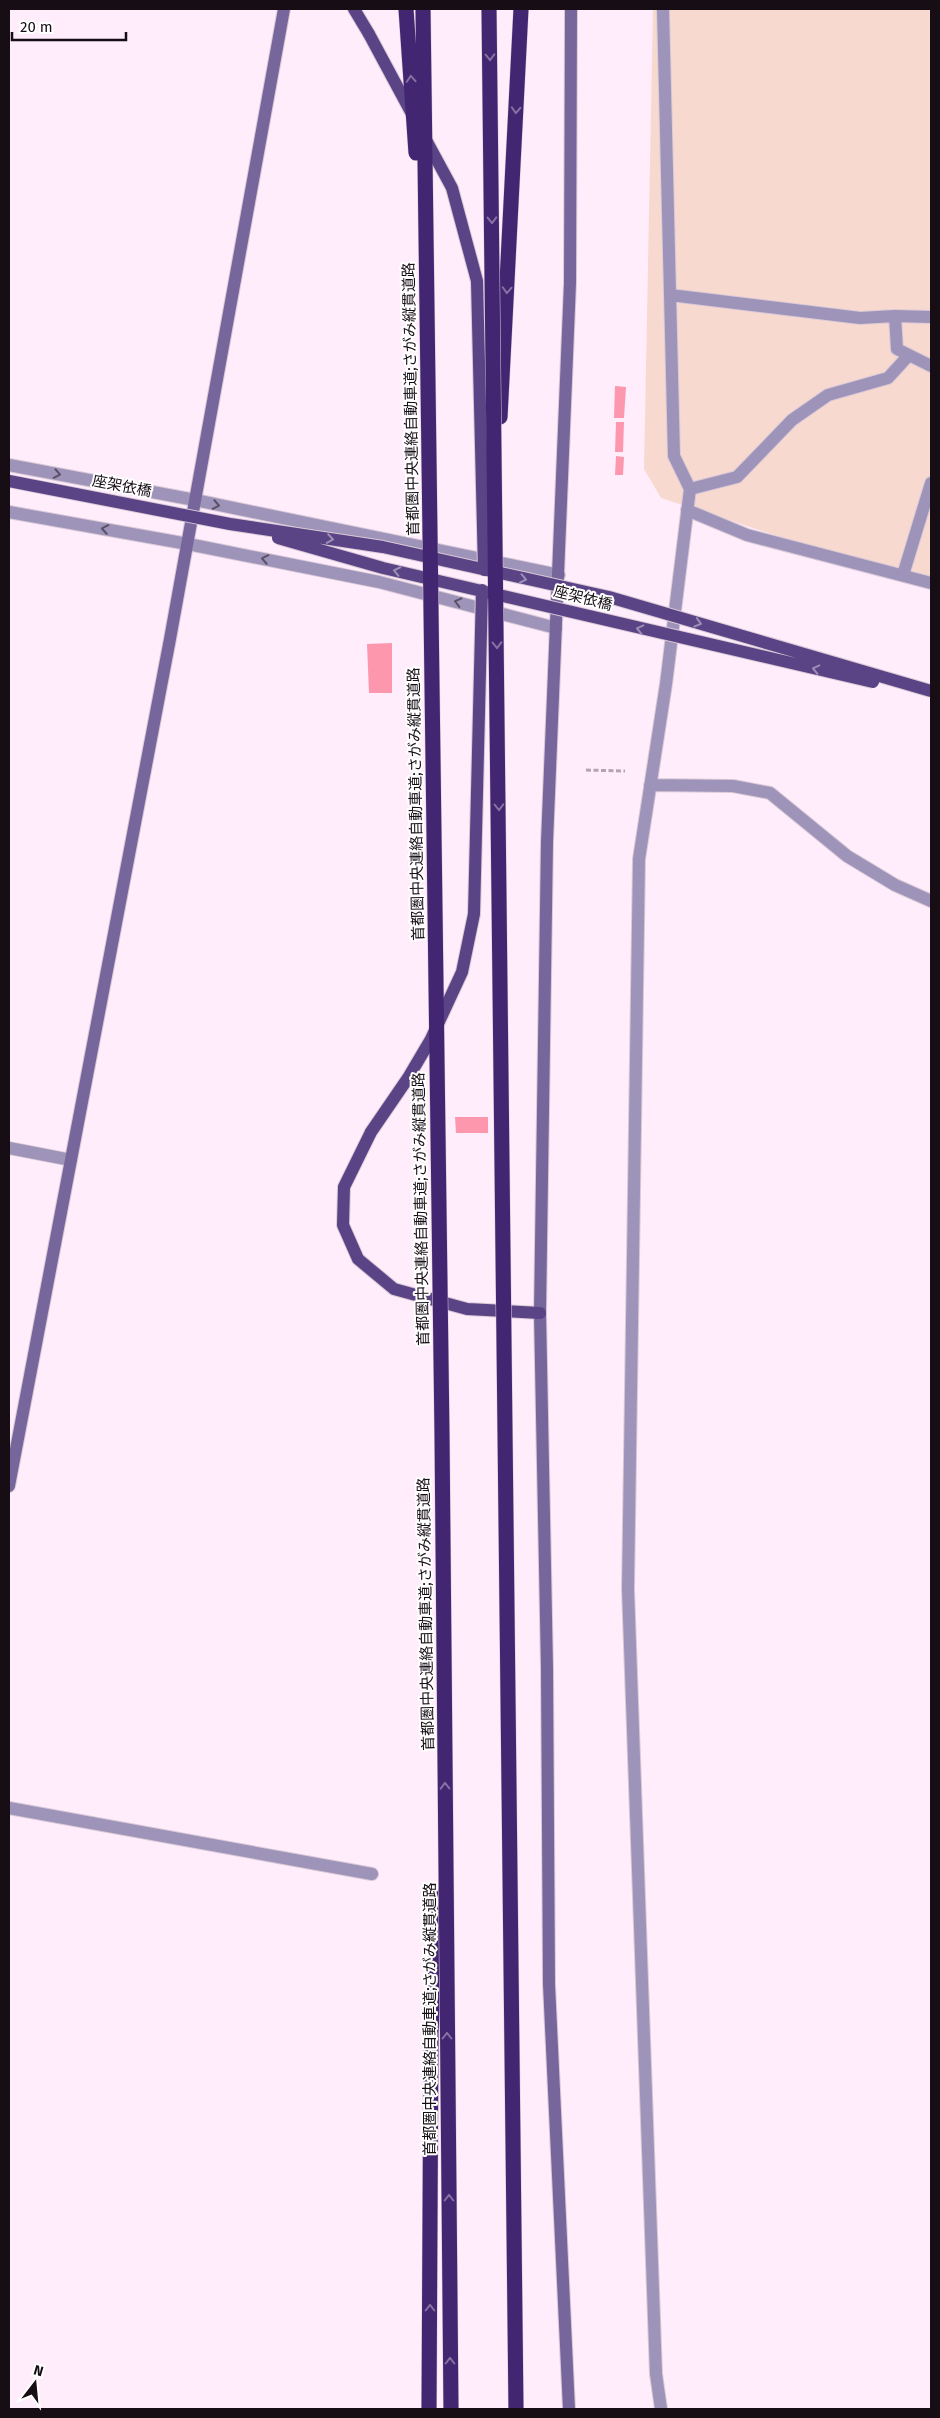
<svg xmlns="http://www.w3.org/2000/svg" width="940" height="2418" font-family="'Fira Sans','Noto Sans JP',sans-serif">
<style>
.green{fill:#f8d9cf}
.building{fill:#fc97ae}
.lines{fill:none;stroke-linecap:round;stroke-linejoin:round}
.street-casing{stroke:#dac9d7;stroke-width:14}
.secondary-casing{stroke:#dac9d7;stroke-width:14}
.primary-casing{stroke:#dac9d7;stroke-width:14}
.highway-casing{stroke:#dac9d7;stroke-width:16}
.path{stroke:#b4a4b1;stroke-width:3;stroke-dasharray:5 2.5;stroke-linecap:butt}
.street{stroke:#9e94b9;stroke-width:12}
.secondary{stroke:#76669c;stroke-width:12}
.primary{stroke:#5a4485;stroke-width:12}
.highway{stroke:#432671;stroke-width:15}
.primary-bridge-casing{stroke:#dac9d7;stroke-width:14;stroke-linecap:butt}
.highway-bridge-casing{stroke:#dac9d7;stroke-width:16;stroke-linecap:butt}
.primary-bridge{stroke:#5a4485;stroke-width:12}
.highway-bridge{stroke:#432671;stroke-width:15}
.oneway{stroke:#8572a3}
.oneway2{stroke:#5a5067}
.oneway3{stroke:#9c8fb6}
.labels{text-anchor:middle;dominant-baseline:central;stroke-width:4;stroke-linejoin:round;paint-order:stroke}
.street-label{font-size:15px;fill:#160d15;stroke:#fff}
</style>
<rect width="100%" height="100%" fill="#ffedfc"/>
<path class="green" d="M 653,9 L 931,9 L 931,586 L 661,498 L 644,469 Z"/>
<path class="building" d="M 615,386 L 626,387 L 624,418 L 614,418 Z
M 616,422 L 624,422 L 623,452 L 615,452 Z
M 616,456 L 624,457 L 623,475 L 615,475 Z
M 392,643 L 392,693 L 369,693 L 367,644 Z
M 455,1117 L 488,1117 L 488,1133 L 456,1133 Z"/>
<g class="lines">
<defs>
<path id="street" d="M 670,295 L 860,318 L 895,316
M 931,317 L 895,316 L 897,349 L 931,366
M 9,465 L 195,500 L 559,575
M 690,489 L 737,477 L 792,420 L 828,395 L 888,378 L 909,355
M 687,510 L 747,535 L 931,583
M 9,512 L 188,544 L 379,582 L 556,628
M 903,575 L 931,483
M 650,785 L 733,786 L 770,793 L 847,856 L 895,885 L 931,901
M 9,1148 L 71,1160
M 9,1808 L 372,1874
M 661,2409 L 656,2374 L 628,1589 L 639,859 L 666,684 L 690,489 L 674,456 L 663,9"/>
<path id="secondary" d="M 9,1486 L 170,639 L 284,9
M 569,2409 L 549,1984 L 547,1668 L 540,1313 L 547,842 L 570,283 L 571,9"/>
<path id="primary" d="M 354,9 L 369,34
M 371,1132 L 344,1187 L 343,1225 L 358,1259 L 394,1289 L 467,1309 L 540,1313"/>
<path id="highway" d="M 500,417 L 521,9
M 429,2409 L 431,2031 L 440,1896"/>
</defs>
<use href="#street" class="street-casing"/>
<use href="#secondary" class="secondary-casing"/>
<use href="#primary" class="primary-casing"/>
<use href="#highway" class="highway-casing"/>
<path class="path" d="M 586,770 L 625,771"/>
<use href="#street" class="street"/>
<use href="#secondary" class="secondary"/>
<use href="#primary" class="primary"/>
<use href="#highway" class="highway"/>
<defs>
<path id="primary-bridge" d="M 369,34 L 412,114
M 425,138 L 452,188 L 477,281 L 484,570
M 9,481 L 230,524 L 383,547 L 609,597 L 931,691
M 278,538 L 383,568 L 873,682
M 371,1132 L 408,1078 L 431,1039 L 462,972 L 474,914 L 482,590"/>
<path id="highway-bridge" d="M 406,9 L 416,153
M 423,9 L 442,1434 L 451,2409
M 489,9 L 516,2409"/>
</defs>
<use href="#primary-bridge" class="primary-bridge-casing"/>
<use href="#highway-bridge" class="highway-bridge-casing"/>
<use href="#primary-bridge" class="primary-bridge"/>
<use href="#highway-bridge" class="highway-bridge"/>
</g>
<defs><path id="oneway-chevron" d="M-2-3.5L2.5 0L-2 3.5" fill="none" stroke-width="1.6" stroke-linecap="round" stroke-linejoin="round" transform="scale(1.25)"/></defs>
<g class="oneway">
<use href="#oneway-chevron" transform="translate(490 57) rotate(89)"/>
<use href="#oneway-chevron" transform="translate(411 79) rotate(-94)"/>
<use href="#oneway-chevron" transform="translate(516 110) rotate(93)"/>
<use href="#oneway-chevron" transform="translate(492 220) rotate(89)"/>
<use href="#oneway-chevron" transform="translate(507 290) rotate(93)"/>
<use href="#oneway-chevron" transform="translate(497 645) rotate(89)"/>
<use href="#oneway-chevron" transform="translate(499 807) rotate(89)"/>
<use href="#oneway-chevron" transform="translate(445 1786) rotate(-91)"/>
<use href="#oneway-chevron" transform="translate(447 2036) rotate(-90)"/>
<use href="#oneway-chevron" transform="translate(449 2198) rotate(-90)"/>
<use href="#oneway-chevron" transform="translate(430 2308) rotate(-90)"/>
<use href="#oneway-chevron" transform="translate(450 2361) rotate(-90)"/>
</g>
<g class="oneway2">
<use href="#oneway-chevron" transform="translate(57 474) rotate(11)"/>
<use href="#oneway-chevron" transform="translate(216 505) rotate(11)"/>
<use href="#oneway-chevron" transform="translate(105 529) rotate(-170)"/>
<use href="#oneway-chevron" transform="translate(265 559) rotate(-169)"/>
<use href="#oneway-chevron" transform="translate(458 602) rotate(-166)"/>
</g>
<g class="oneway3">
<use href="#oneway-chevron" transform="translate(330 539) rotate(9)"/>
<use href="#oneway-chevron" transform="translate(397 571) rotate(-168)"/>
<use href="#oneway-chevron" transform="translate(523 579) rotate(12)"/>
<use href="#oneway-chevron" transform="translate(698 623) rotate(16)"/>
<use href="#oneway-chevron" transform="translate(640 629) rotate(-167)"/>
<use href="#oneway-chevron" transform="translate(816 669) rotate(-167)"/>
</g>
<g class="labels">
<g class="street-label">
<text transform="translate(411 399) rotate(-91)">首都圏中央連絡自動車道;さがみ縦貫道路</text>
<text transform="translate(122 486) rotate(11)">座架依橋</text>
<text transform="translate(583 598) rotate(14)">座架依橋</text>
<text transform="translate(416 804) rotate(-91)">首都圏中央連絡自動車道;さがみ縦貫道路</text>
<text transform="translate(421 1209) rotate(-91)">首都圏中央連絡自動車道;さがみ縦貫道路</text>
<text transform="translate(426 1614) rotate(-91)">首都圏中央連絡自動車道;さがみ縦貫道路</text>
<text transform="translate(430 2019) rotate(-90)">首都圏中央連絡自動車道;さがみ縦貫道路</text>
</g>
</g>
<rect width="940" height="2418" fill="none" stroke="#160d15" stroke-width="20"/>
<g transform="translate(35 2383) rotate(16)" stroke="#ffffff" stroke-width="4" paint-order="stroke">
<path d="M0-4L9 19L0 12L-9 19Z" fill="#160d15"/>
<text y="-8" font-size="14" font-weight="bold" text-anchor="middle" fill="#160d15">N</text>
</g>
<path d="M12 32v8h114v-8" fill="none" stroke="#160d15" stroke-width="2.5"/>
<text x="20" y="32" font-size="15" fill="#160d15" stroke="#ffffff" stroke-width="4" paint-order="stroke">20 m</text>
</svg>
